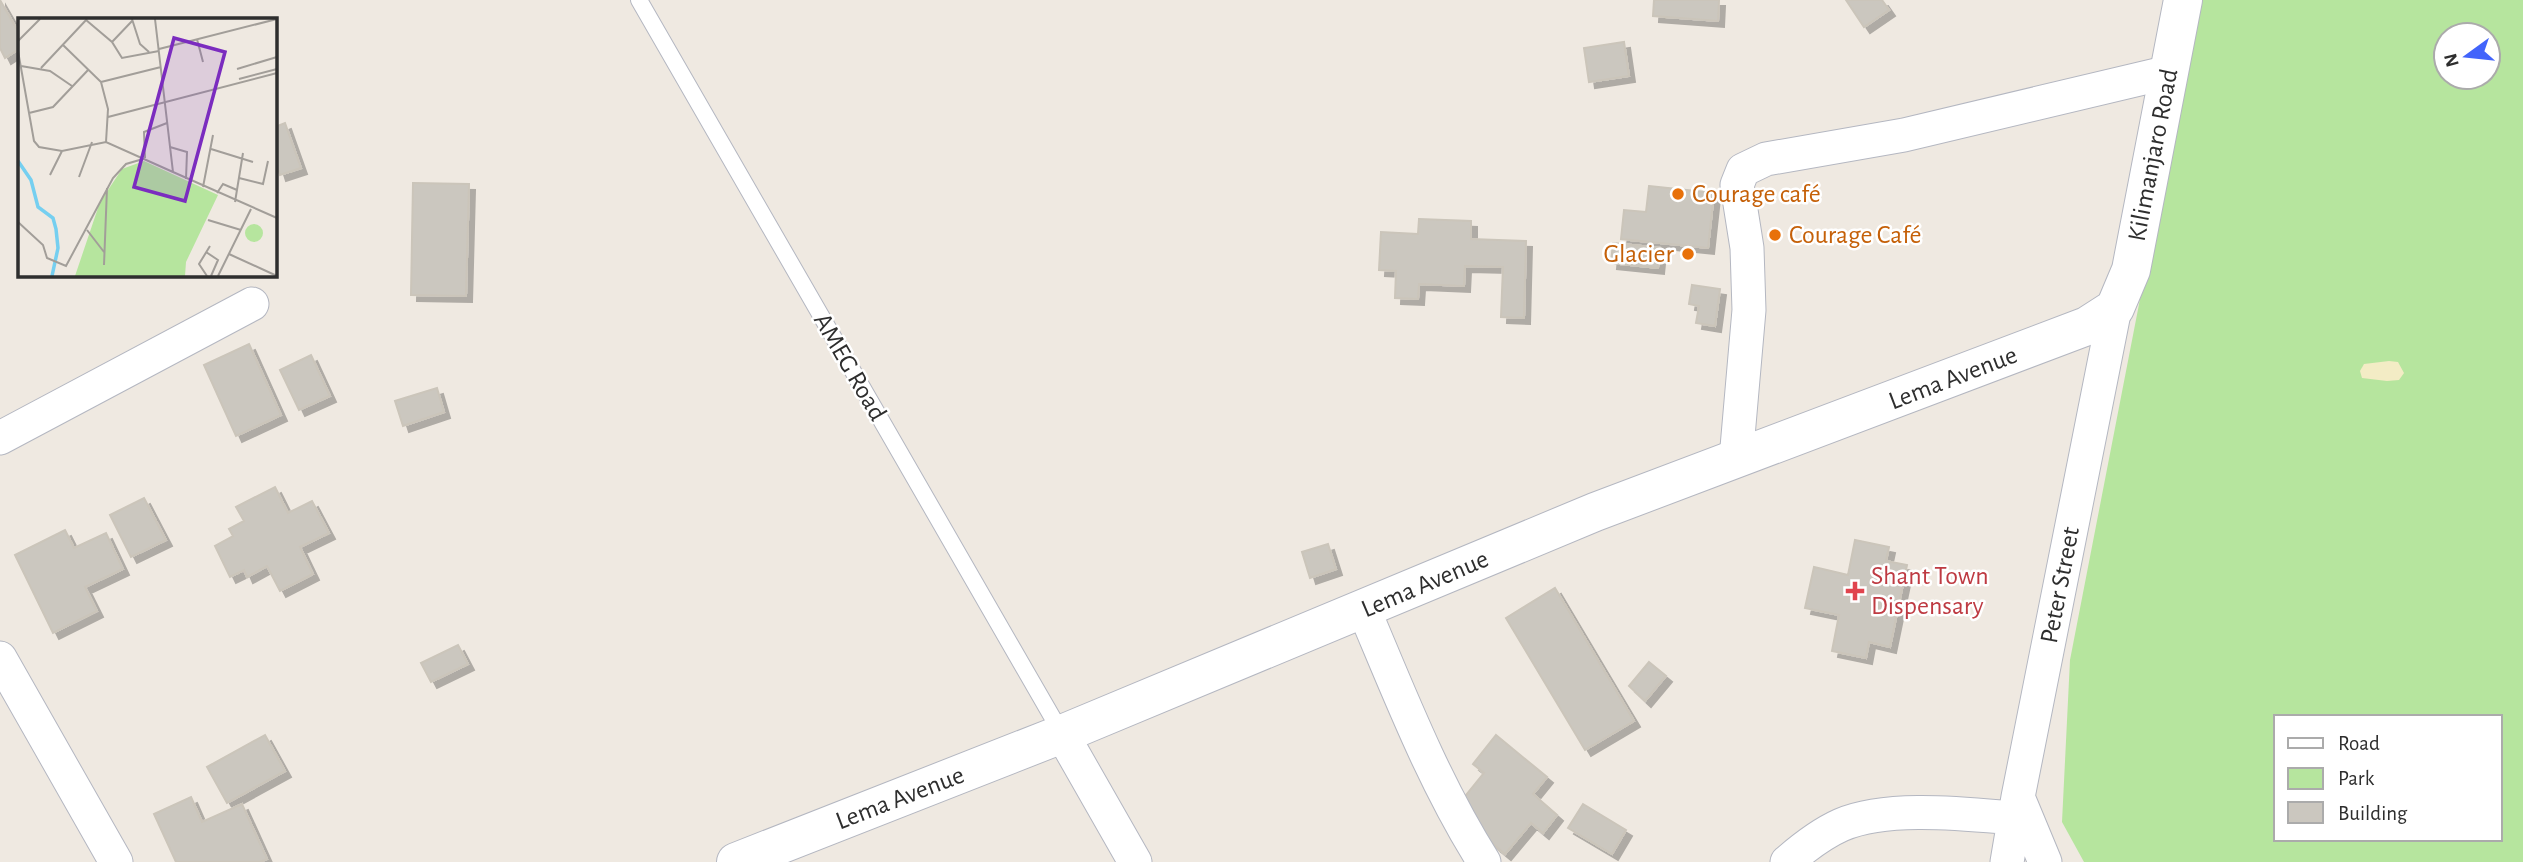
<svg xmlns="http://www.w3.org/2000/svg" width="2523" height="862" font-family="'Alegreya Sans',sans-serif">
<style>
.green{fill:#b6e59e;fill-rule:evenodd}
.sand{fill:#f3ecc5}
.building{fill:#cbc7bf;stroke:#cbc5ba;stroke-width:2;filter:url(#shadow)}
.lines{fill:none;stroke-linecap:round;stroke-linejoin:round}
.service-casing{stroke:#b4b7c1;stroke-width:18}
.minor-casing{stroke:#b4b7c1;stroke-width:35}
.secondary-casing{stroke:#b4b7c1;stroke-width:40}
.service{stroke:#fff;stroke-width:16}
.minor{stroke:#fff;stroke-width:33}
.secondary{stroke:#fff;stroke-width:38}
.food-dot{fill:#e8710a;stroke:#fff;stroke-width:2.5}
.health-dot{fill:#e0444e;stroke:#fff;stroke-width:2.5}
.labels{text-anchor:middle;dominant-baseline:central;stroke-width:5;stroke-linejoin:round;paint-order:stroke}
.street-label{font-size:26px;fill:#2e2e2e;stroke:#fff}
.food-label{font-size:26px;fill:#c56008;stroke:#fff;text-anchor:start}
.health-label{font-size:26px;fill:#be3a42;stroke:#fff;text-anchor:start}
.inset-river{fill:none;stroke:#75cff0;stroke-width:3.5}
.inset-road{fill:none;stroke:#a29e99;stroke-width:2}
.view{fill:#7b2cbf;fill-opacity:0.15;stroke:#7b2cbf;stroke-width:3.5}
.inset-edge{fill:none;stroke:#2e2e2e;stroke-width:3.5}
</style>
<defs>
<filter id="shadow"><feDropShadow dx="6" dy="6" stdDeviation="0" flood-color="#0004"/></filter>
</defs>
<rect width="100%" height="100%" fill="#efe9e1"/>
<path class="green" d="M 2198,0 L 2523,0 L 2523,862 L 2084,862 L 2062,822 L 2070,660 ZM 2446,35 L 2488,35 L 2488,77 L 2446,77 ZM 2276,717 L 2500,717 L 2500,839 L 2276,839 Z"/>
<path class="sand" d="M 2389,361 L 2398,362 L 2404,373 L 2399,380 L 2387,381 L 2362,378 L 2360,371 L 2364,364 Z"/>
<path class="building" d="M 0,0 L 19,33 L 19,49 L 5,58 L 0,48 Z
M 1654,0 L 1719,0 L 1718,21 L 1653,16 Z
M 1846,0 L 1882,0 L 1889,10 L 1864,27 Z
M 1624,42 L 1629,76 L 1589,82 L 1584,48 Z
M 285,123 L 301,168 L 280,175 L 275,159 L 275,127 Z
M 413,183 L 469,184 L 466,296 L 411,295 Z
M 1649,186 L 1714,193 L 1708,248 L 1621,239 L 1624,210 L 1646,212 Z
M 1419,219 L 1471,221 L 1471,239 L 1526,241 L 1524,318 L 1501,317 L 1503,267 L 1465,266 L 1464,286 L 1419,284 L 1418,299 L 1395,298 L 1396,271 L 1379,270 L 1381,232 L 1418,234 Z
M 1613,243 L 1660,248 L 1658,268 L 1611,263 Z
M 1692,285 L 1720,289 L 1715,326 L 1696,323 L 1699,306 L 1689,304 Z
M 249,344 L 281,415 L 236,436 L 204,365 Z
M 311,355 L 330,396 L 299,410 L 280,370 Z
M 437,388 L 444,412 L 403,426 L 395,401 Z
M 275,487 L 288,513 L 312,501 L 329,533 L 300,547 L 313,574 L 280,591 L 267,566 L 247,577 L 244,570 L 230,577 L 215,546 L 233,536 L 229,529 L 244,521 L 236,507 Z
M 144,498 L 166,540 L 131,557 L 110,515 Z
M 65,530 L 74,548 L 106,533 L 123,569 L 85,587 L 97,611 L 53,633 L 15,555 Z
M 1855,540 L 1889,547 L 1886,561 L 1907,565 L 1890,647 L 1869,642 L 1866,658 L 1832,651 L 1839,615 L 1805,608 L 1814,567 L 1848,575 Z
M 1328,544 L 1336,569 L 1310,578 L 1302,552 Z
M 1555,588 L 1634,721 L 1585,750 L 1506,618 Z
M 458,645 L 468,664 L 431,682 L 421,663 Z
M 1649,662 L 1666,676 L 1645,701 L 1629,686 Z
M 265,735 L 285,771 L 227,803 L 207,767 Z
M 1496,735 L 1547,777 L 1533,794 L 1557,815 L 1543,833 L 1531,823 L 1505,854 L 1453,811 L 1484,773 L 1473,764 Z
M 191,797 L 202,822 L 242,804 L 267,859 L 260,862 L 176,862 L 154,814 Z
M 1583,804 L 1626,830 L 1612,854 L 1568,828 Z"/>
<g class="lines">
<defs>
<path id="service" d="M 639,0 L 1062,734"/>
<path id="minor" d="M 0,438 L 252,304
M 1736,459 L 1749,310 L 1747,248 L 1737,185 L 1743,170 L 1766,159 L 1904,135 L 2169,72
M 1364,610 C 1400,695 1434,783 1484,862
M 0,658 L 116,862
M 1062,734 L 1135,862
M 2018,797 L 2045,862
M 1787,862 C 1803,848 1821,834 1841,825 C 1887,805 1965,814 2014,818
M 2007,862 L 2018,797 L 2115,308"/>
<path id="secondary" d="M 736,862 L 1062,734 L 1595,512 L 2087,326 L 2115,308 L 2131,270 L 2183,0"/>
</defs>
<use href="#service" class="service-casing"/>
<use href="#minor" class="minor-casing"/>
<use href="#secondary" class="secondary-casing"/>
<use href="#service" class="service"/>
<use href="#minor" class="minor"/>
<use href="#secondary" class="secondary"/>
</g>
<g class="food-dot">
<circle cx="1678" cy="194" r="7"/>
<circle cx="1775" cy="235" r="7"/>
<circle cx="1688" cy="254" r="7"/>
</g>
<path class="health-dot" d="M1851.5 580.5h7v7h7v7h-7v7h-7v-7h-7v-7h7z"/>
<g class="labels">
<g class="street-label">
<text transform="translate(2153 155) rotate(-79)">Kilimanjaro Road</text>
<text transform="translate(850 367) rotate(60)">AMEG Road</text>
<text transform="translate(1953 378) rotate(-21)">Lema Avenue</text>
<text transform="translate(1425 584) rotate(-23)">Lema Avenue</text>
<text transform="translate(2060 585) rotate(-79)">Peter Street</text>
<text transform="translate(900 798) rotate(-21)">Lema Avenue</text>
</g>
<g class="food-label">
<text x="1692" y="194">Courage café</text>
<text x="1789" y="235">Courage Café</text>
<text x="1674" y="254" text-anchor="end">Glacier</text>
</g>
<g class="health-label">
<text x="1871" y="576">Shant Town<tspan x="1871" dy="30">Dispensary</tspan></text>
</g>
</g>
<g transform="translate(18 18)">
<rect width="259" height="259" fill="#efe9e1"/>
<path d="M 126,143 L 200,177 L 168,244 L 167,258 L 57,258 L 82,184 L 104,151 ZM227 215a9 9 0 1 1 18 0a9 9 0 1 1-18 0Z" fill="#b6e59e"/>
<path class="inset-river" d="M 0,143 L 13,162 L 20,189 L 35,200 L 38,211 L 40,230 L 34,258"/>
<path class="inset-road" d="M 114,1 L 122,26 L 131,34M 137,1 L 155,154 L 259,200M 68,2 L 94,24 L 104,40 L 141,33M 179,21 L 185,44M 0,23 L 22,1M 94,24 L 115,2M 45,27 L 83,64 L 90,91 L 88,124M 141,31 L 259,1M 0,33 L 16,123 L 21,129 L 44,133 L 88,124 L 155,154M 3,48 L 32,53 L 54,68M 23,50 L 69,1M 219,51 L 259,39M 221,61 L 259,51M 83,64 L 143,49M 11,95 L 35,89 L 71,51M 90,99 L 259,55M 152,129 L 169,134 L 168,161M 193,131 L 235,144M 127,140 L 126,114 L 149,105M 32,157 L 44,133M 61,159 L 74,124M 221,160 L 245,166 L 250,143M 185,169 L 195,117M 199,175 L 205,166 L 219,172M 217,184 L 225,135M 190,202 L 223,212M 0,204 L 25,227 L 29,240 L 48,248 L 95,160 L 108,146 L 125,141M 69,212 L 86,234M 188,234 L 200,242 L 193,258M 211,236 L 259,258M 86,247 L 89,170M 189,258 L 181,246 L 192,228M 200,258 L 233,191"/>
<path class="view" d="M 156,20 L 207,34 L 167,183 L 116,169 Z"/>
<rect width="259" height="259" class="inset-edge"/>
</g>
<rect x="2274" y="715" width="228" height="126" fill="#ffffff" stroke="#ababab" stroke-width="2"/>
<rect x="2288" y="738" width="35" height="10" fill="#ffffff" stroke="#ababab" stroke-width="2"/>
<text x="2338" y="750" font-size="21" fill="#2e2e2e">Road</text>
<rect x="2288" y="768" width="35" height="21" fill="#b6e59e" stroke="#ababab" stroke-width="2"/>
<text x="2338" y="785" font-size="21" fill="#2e2e2e">Park</text>
<rect x="2288" y="802" width="35" height="21" fill="#cbc7bf" stroke="#ababab" stroke-width="2"/>
<text x="2338" y="820" font-size="21" fill="#2e2e2e">Building</text>
<g transform="translate(2467 56) rotate(255)"><circle r="33" fill="#ffffff" stroke="#ababab" stroke-width="2"/>
<path d="M0-5L12 26L0 18L-12 26Z" fill="#4264fb"/>
<text y="-10" font-size="19" font-weight="bold" text-anchor="middle" fill="#2e2e2e">N</text>
</g>
</svg>
